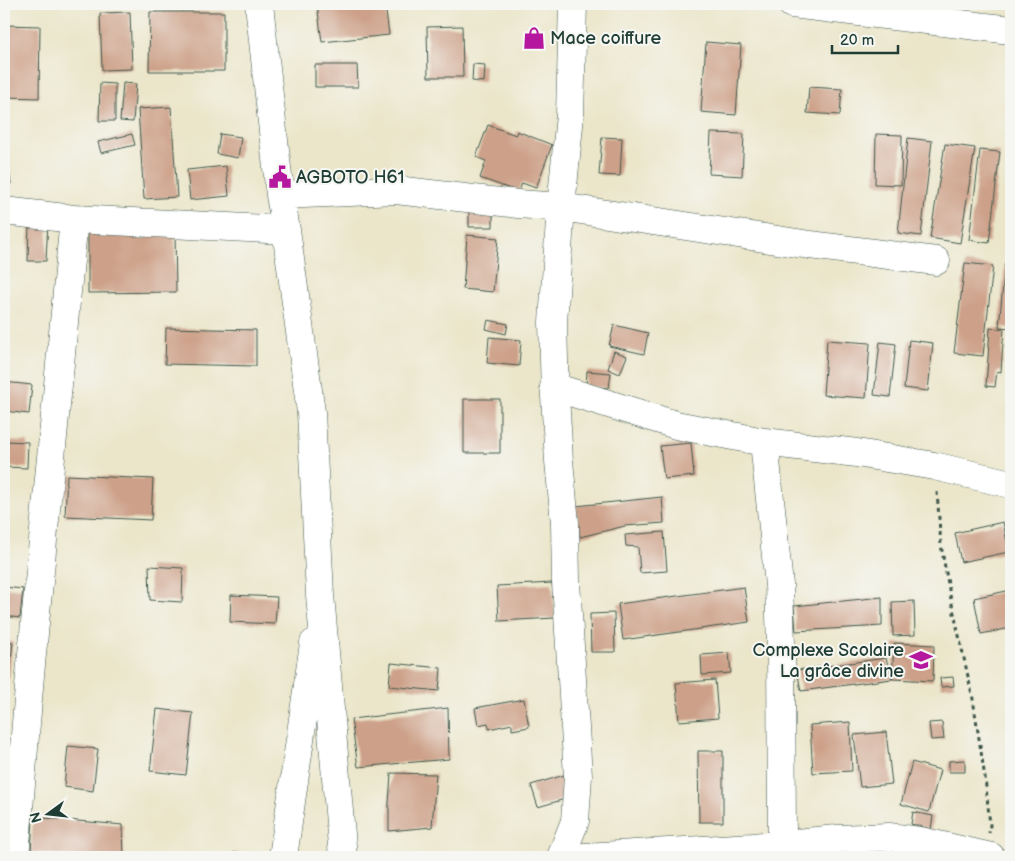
<svg xmlns="http://www.w3.org/2000/svg" width="1015" height="861" font-family="'Balsamiq Sans',sans-serif">
<style>
.building{fill:#cda189}
.lines{fill:none;stroke-linecap:round;stroke-linejoin:round}
.minor-casing{stroke:#3e564a;stroke-width:29}
.path{stroke:#3e564a;stroke-width:3;stroke-dasharray:4 4;stroke-linecap:butt}
.minor{stroke:#fff;stroke-width:28}
.labels{text-anchor:middle;dominant-baseline:central;stroke-width:4;stroke-linejoin:round;paint-order:stroke}
.poi-label{font-size:18px;fill:#1f3d34;stroke:#f6f6f2;text-anchor:start}
</style>
<rect width="100%" height="100%" fill="#f6f6f2"/>
<filter id="ink" filterUnits="userSpaceOnUse"><feTurbulence type="fractalNoise" baseFrequency=".02" numOctaves="2"/><feDisplacementMap in="SourceGraphic" scale="10" xChannelSelector="R" yChannelSelector="G"/><feConvolveMatrix kernelMatrix="1 2 1 2 8 2 1 2 1" color-interpolation-filters="sRGB"/></filter>
<filter id="wash" filterUnits="userSpaceOnUse"><feTurbulence type="fractalNoise" baseFrequency=".0096" numOctaves="4" result="noise"/><feDisplacementMap in="SourceGraphic" scale="20" xChannelSelector="R" yChannelSelector="G"/><feGaussianBlur stdDeviation="1.12" result="paint"/><feColorMatrix in="noise" values="0 0 0 0 0 0 0 0 0 0 0 0 0 0 0 0 0 1.4 0 .05"/><feComposite in="paint" operator="in"/></filter>
<g filter="url(#wash)">
<rect width="100%" height="100%" fill="#ebe6ca"/>
<g id="blocks">
<path class="building" d="M 317,4 L 385,4 L 389,35 L 322,42 Z
M 130,12 L 132,69 L 102,70 L 100,13 Z
M 150,12 L 224,12 L 224,71 L 149,71 Z
M 4,25 L 40,26 L 39,98 L 4,97 Z
M 462,26 L 463,77 L 428,77 L 427,27 Z
M 706,42 L 741,45 L 736,115 L 701,112 Z
M 473,64 L 485,65 L 484,82 L 472,81 Z
M 315,65 L 357,65 L 358,87 L 315,87 Z
M 100,83 L 115,84 L 115,121 L 99,121 Z
M 123,83 L 136,84 L 133,122 L 120,121 Z
M 809,87 L 842,89 L 840,115 L 807,113 Z
M 171,107 L 177,197 L 144,199 L 138,109 Z
M 488,125 L 516,135 L 517,131 L 552,145 L 536,188 L 522,183 L 519,192 L 480,178 L 486,161 L 476,157 Z
M 711,133 L 744,134 L 742,176 L 709,174 Z
M 132,134 L 135,145 L 101,153 L 98,142 Z
M 220,134 L 241,137 L 238,158 L 217,154 Z
M 876,134 L 902,135 L 901,185 L 875,184 Z
M 602,137 L 622,138 L 620,176 L 599,175 Z
M 908,138 L 932,141 L 921,236 L 898,233 Z
M 945,144 L 975,148 L 960,243 L 930,238 Z
M 980,150 L 1000,152 L 989,243 L 969,240 Z
M 4,152 L 6,152 L 11,184 L 4,185 Z
M 226,166 L 229,196 L 190,200 L 187,170 Z
M 469,211 L 493,211 L 493,227 L 469,227 Z
M 29,220 L 48,221 L 46,261 L 28,261 Z
M 88,231 L 175,231 L 176,292 L 88,293 Z
M 467,235 L 498,238 L 493,292 L 463,289 Z
M 965,263 L 993,266 L 983,356 L 954,353 Z
M 1005,264 L 1011,264 L 1011,328 L 999,327 Z
M 488,320 L 508,324 L 506,334 L 486,329 Z
M 614,325 L 648,333 L 644,354 L 609,346 Z
M 166,328 L 256,330 L 256,366 L 165,364 Z
M 990,328 L 1004,329 L 1001,372 L 997,371 L 995,387 L 986,386 Z
M 489,337 L 521,340 L 519,366 L 487,363 Z
M 827,340 L 870,343 L 866,398 L 823,395 Z
M 909,340 L 933,343 L 928,391 L 904,388 Z
M 880,342 L 896,344 L 890,397 L 874,395 Z
M 614,351 L 627,356 L 620,374 L 608,369 Z
M 587,371 L 611,373 L 609,388 L 586,386 Z
M 4,382 L 32,385 L 29,414 L 4,411 Z
M 464,399 L 500,399 L 500,453 L 464,453 Z
M 4,441 L 28,442 L 27,468 L 4,467 Z
M 691,443 L 694,476 L 664,479 L 660,446 Z
M 67,475 L 153,479 L 151,520 L 65,516 Z
M 662,497 L 664,523 L 625,526 L 580,537 L 576,506 Z
M 1003,522 L 1009,552 L 961,562 L 955,533 Z
M 664,532 L 667,571 L 640,573 L 638,547 L 626,546 L 625,535 Z
M 149,566 L 183,568 L 182,602 L 150,600 Z
M 552,583 L 555,618 L 499,621 L 497,586 Z
M 4,587 L 23,589 L 20,618 L 4,616 Z
M 744,587 L 749,622 L 623,640 L 618,604 Z
M 1011,590 L 1011,628 L 981,634 L 974,598 Z
M 231,595 L 277,597 L 275,624 L 230,622 Z
M 882,597 L 882,626 L 796,631 L 794,606 Z
M 914,601 L 915,635 L 893,636 L 892,602 Z
M 614,613 L 615,652 L 591,652 L 590,614 Z
M 4,641 L 13,642 L 9,679 L 4,678 Z
M 894,643 L 934,645 L 933,681 L 892,679 L 801,691 L 797,670 L 886,658 L 892,679 Z
M 729,653 L 731,673 L 702,675 L 701,655 Z
M 391,663 L 441,668 L 439,691 L 389,686 Z
M 953,677 L 954,686 L 941,687 L 940,678 Z
M 715,680 L 718,718 L 679,721 L 676,683 Z
M 524,699 L 529,727 L 512,730 L 512,724 L 489,729 L 488,723 L 478,725 L 475,708 Z
M 448,708 L 449,759 L 358,767 L 351,719 Z
M 157,709 L 193,713 L 186,775 L 150,771 Z
M 850,722 L 852,771 L 813,773 L 810,725 Z
M 942,722 L 944,739 L 931,740 L 929,723 Z
M 886,732 L 892,784 L 860,787 L 854,735 Z
M 68,746 L 98,749 L 93,791 L 64,787 Z
M 698,751 L 723,751 L 723,822 L 699,822 Z
M 965,760 L 965,772 L 949,772 L 949,761 Z
M 912,762 L 940,770 L 929,812 L 901,804 Z
M 391,773 L 436,774 L 432,827 L 389,831 L 389,803 Z
M 568,774 L 575,796 L 538,807 L 531,785 Z
M 913,812 L 933,816 L 931,829 L 911,824 Z
M 33,817 L 123,825 L 124,857 L 88,857 L 31,852 Z
M 842,849 L 843,857 L 812,857 L 812,851 Z
M 233,853 L 252,854 L 252,857 L 233,857 Z"/>
</g>
</g>
<g filter="url(#ink)">
<use href="#blocks" fill-opacity="0" stroke="#3e564a" stroke-width="1"/>
<g class="lines">
<defs>
<path id="minor" d="M 259,4 L 280,195 L 286,230 L 311,412 L 320,595 L 343,857
M 792,4 L 1011,30
M 280,195 L 396,190 L 518,204 L 561,207 L 810,245 L 936,261
M 4,211 L 74,219 L 286,230
M 554,387 L 676,425 L 764,442 L 857,453 L 934,466 L 1011,484
M 764,442 L 779,585 L 781,645 L 782,844
M 15,857 L 30,675 L 74,219
M 283,857 L 314,643
M 561,857 L 575,821 L 578,776 L 566,582 L 565,523 L 559,461 L 555,396 L 553,322 L 561,207 L 570,115 L 573,4
M 584,857 L 753,847 L 837,839 L 889,837 L 920,841 L 991,857"/>
</defs>
<use href="#minor" class="minor-casing"/>
<path class="path" d="M 937,492 L 941,545 L 950,595 L 973,699 L 985,778 L 990,825 L 989,833"/>
<use href="#minor" class="minor"/>
</g>
</g>
<defs>
<symbol id="shop-bare" viewBox="-9 -9 18 18"><path d="M-5-2.5h2.3a2.7 3.5 0 0 1 5.4 0H5L5.5 6h-11ZM-1.5-2.5h3a1.5 2.3 0 0 0-3 0Z" fill="#b5179e" stroke="#f6f6f2" stroke-width="2.5" paint-order="stroke"/></symbol>
<symbol id="civic-bare" viewBox="-9 -9 18 18"><path d="M-.6-6.5H3V-4.5H.6V-3L4-1V1h2V6H-6V1h2V-1L-.6-3ZM-1.2 2.5V6h2.4V2.5Z" fill="#b5179e" stroke="#f6f6f2" stroke-width="2.5" paint-order="stroke"/></symbol>
<symbol id="school-bare" viewBox="-9 -9 18 18"><path d="M0-5L7-2L0 1L-7-2ZM-4 1L0 2.5L4 1V4Q0 6-4 4Z" fill="#b5179e" stroke="#f6f6f2" stroke-width="2.5" paint-order="stroke"/></symbol>
</defs>
<g fill-rule="evenodd">
<use href="#shop-bare" x="518" y="22" width="32" height="32"/>
<use href="#civic-bare" x="264" y="161" width="32" height="32"/>
<use href="#school-bare" x="905" y="644" width="32" height="32"/>
</g>
<g class="labels">
<g class="poi-label">
<text x="550" y="38">Mace coiffure</text>
<text x="296" y="177">AGBOTO H61</text>
<text x="904" y="650" text-anchor="end">Complexe Scolaire<tspan x="904" dy="21">La grâce divine</tspan></text>
</g>
</g>
<rect width="1015" height="861" fill="none" stroke="#f6f6f2" stroke-width="20"/>
<g transform="translate(48 814) rotate(255)" stroke="#f6f6f2" stroke-width="4" paint-order="stroke">
<path d="M0-4L9 19L0 12L-9 19Z" fill="#1f3d34"/>
<text y="-8" font-size="14" font-weight="bold" text-anchor="middle" fill="#1f3d34">N</text>
</g>
<path d="M832 45v8h66v-8" fill="none" stroke="#1f3d34" stroke-width="2.5"/>
<text x="840" y="45" font-size="15" fill="#1f3d34" stroke="#f6f6f2" stroke-width="4" paint-order="stroke">20 m</text>
</svg>
